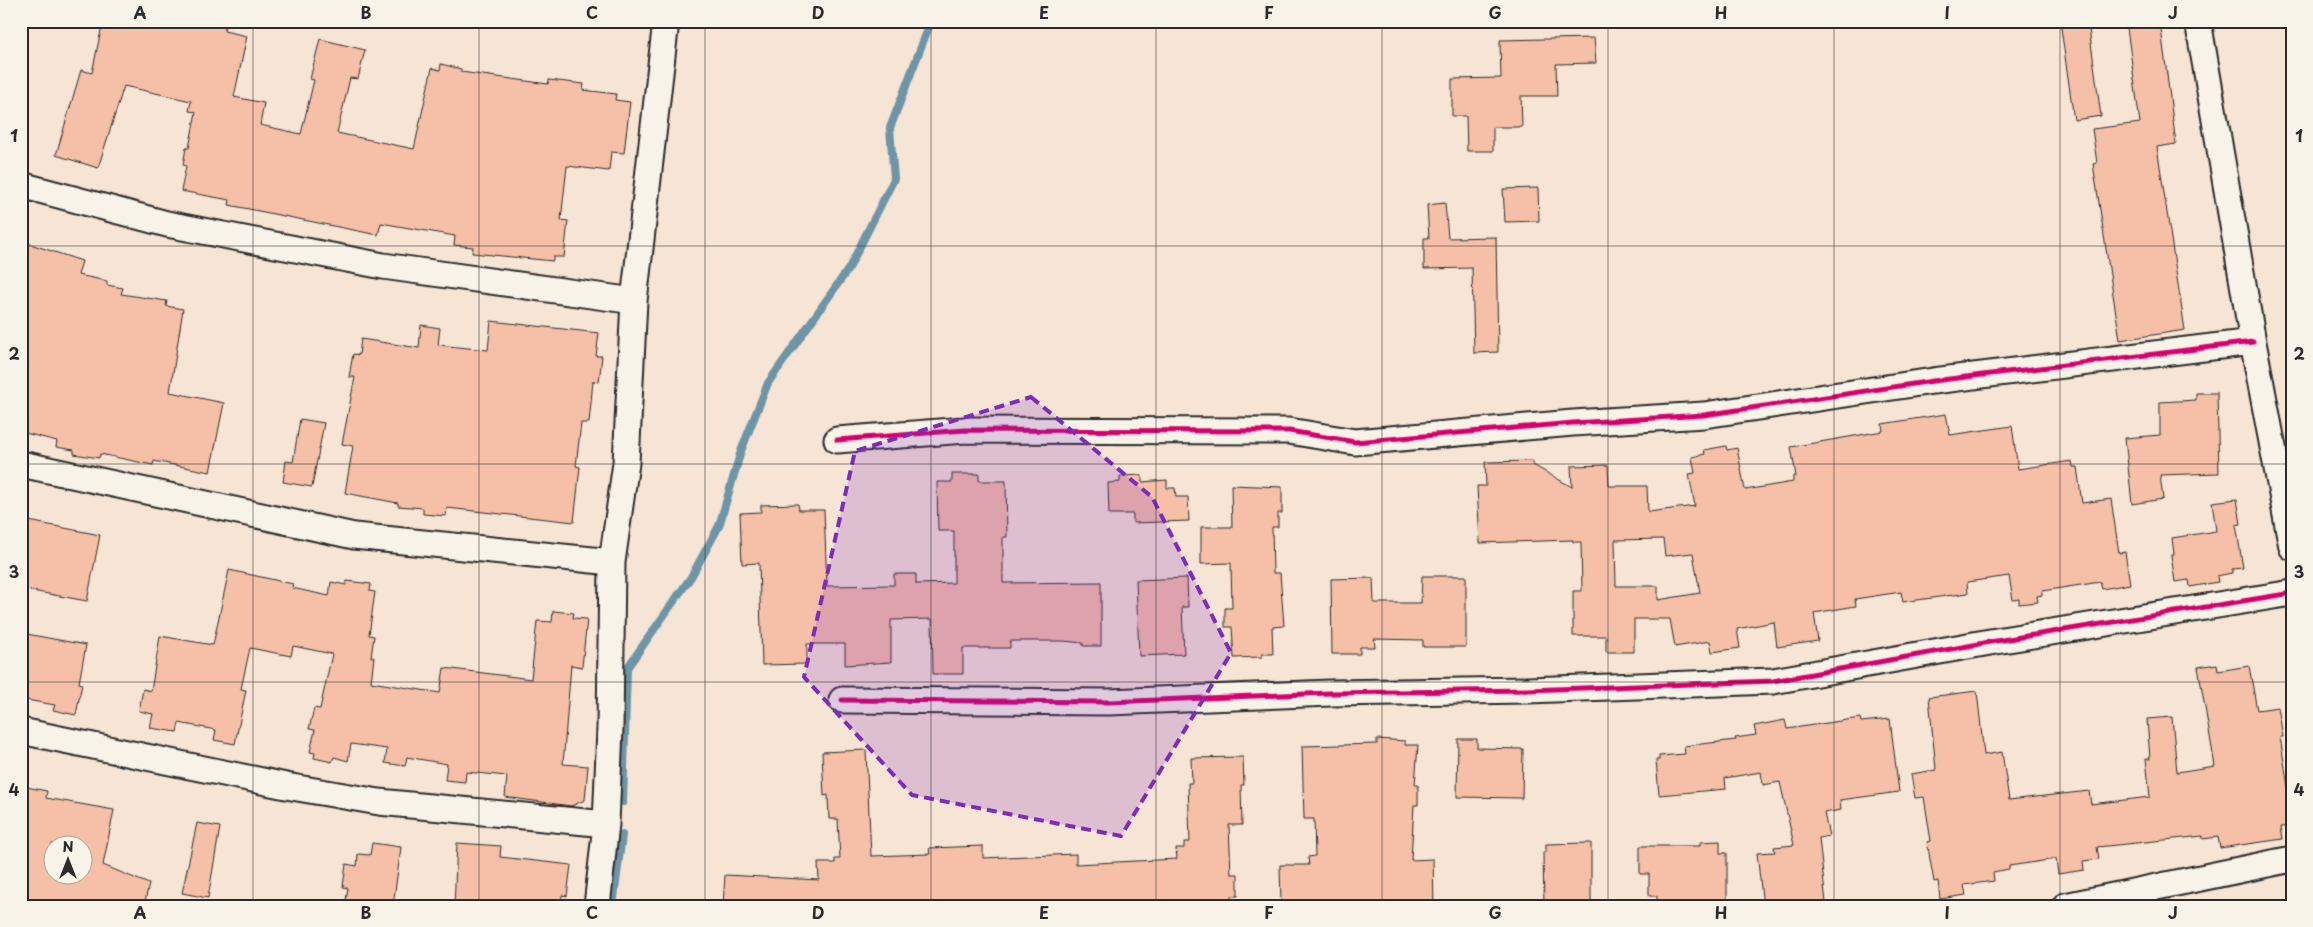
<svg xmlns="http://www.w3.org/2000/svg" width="2313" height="927" font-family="'Playpen Sans',sans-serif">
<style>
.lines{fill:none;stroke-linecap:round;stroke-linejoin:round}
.stream{stroke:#6c95a7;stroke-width:8}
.building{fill:#f5c0a7;stroke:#2b2b2b;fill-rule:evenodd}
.minor-casing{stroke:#2b2b2b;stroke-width:29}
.minor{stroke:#f7f3e8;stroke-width:25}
.cycleway-casing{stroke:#f7f3e8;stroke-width:8}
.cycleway{stroke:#d6006c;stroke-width:5}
.marked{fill:#7b2cbf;fill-opacity:0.2;stroke:#7b2cbf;stroke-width:4;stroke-dasharray:10 6;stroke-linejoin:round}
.grid{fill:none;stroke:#2b2b2b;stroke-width:1;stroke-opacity:0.55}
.neatline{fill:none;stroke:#2b2b2b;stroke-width:2}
.grid-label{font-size:16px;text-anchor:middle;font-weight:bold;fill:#2b2b2b}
</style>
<rect width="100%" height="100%" fill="#f6e4d4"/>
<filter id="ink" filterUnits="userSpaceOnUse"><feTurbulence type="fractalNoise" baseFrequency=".02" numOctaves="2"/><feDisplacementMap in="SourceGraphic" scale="10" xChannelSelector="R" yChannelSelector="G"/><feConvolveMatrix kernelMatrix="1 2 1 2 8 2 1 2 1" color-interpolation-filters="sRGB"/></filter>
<g filter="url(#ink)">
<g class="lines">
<path class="stream" d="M 623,802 L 627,668 L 691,577 L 719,526 L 741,451 L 768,383 L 849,268 L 894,179 L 890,128 L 931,21
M 613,906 L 622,835"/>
</g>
<path class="building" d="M 103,21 L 226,21 L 224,31 L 247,36 L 234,97 L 264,103 L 260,125 L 301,134 L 314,80 L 310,79 L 320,39 L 365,50 L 358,79 L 350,78 L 337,133 L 414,149 L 432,68 L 440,70 L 441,64 L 461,69 L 461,72 L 548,84 L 549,80 L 584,84 L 583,90 L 616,94 L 615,100 L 630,102 L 624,153 L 611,152 L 609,171 L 567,166 L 561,220 L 568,221 L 564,257 L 553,257 L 553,261 L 472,253 L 473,247 L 454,245 L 455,236 L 381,223 L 378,235 L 229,205 L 230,200 L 181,191 L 186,166 L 183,165 L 186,148 L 189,148 L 196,112 L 189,111 L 191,101 L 124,86 L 98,168 L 56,155 L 81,70 L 92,73 Z
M 2060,21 L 2088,21 L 2101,116 L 2074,120 Z
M 2126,21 L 2160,21 L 2176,144 L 2157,147 L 2185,330 L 2120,340 L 2093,164 L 2097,163 L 2092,129 L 2140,123 Z
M 1594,38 L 1596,63 L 1556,64 L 1557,96 L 1521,96 L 1522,127 L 1493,127 L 1493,151 L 1467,151 L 1466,116 L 1452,116 L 1452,79 L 1501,78 L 1500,40 Z
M 1538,188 L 1539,221 L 1505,222 L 1503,189 Z
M 1445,203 L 1448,238 L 1496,237 L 1498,352 L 1474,353 L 1472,268 L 1424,269 L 1424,238 L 1429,238 L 1427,205 Z
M 21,241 L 82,261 L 78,275 L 107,281 L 107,285 L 123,288 L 121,294 L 167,301 L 166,306 L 183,309 L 170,392 L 224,403 L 210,472 L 154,461 L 153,465 L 100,454 L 99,458 L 74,454 L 74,450 L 56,447 L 57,441 L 21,432 Z
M 491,321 L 599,333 L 596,356 L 602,356 L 599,382 L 593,381 L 589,423 L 581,423 L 576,466 L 580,467 L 574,522 L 447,508 L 446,516 L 423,514 L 423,508 L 398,506 L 398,503 L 345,493 L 353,446 L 342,444 L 355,377 L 349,377 L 353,354 L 359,355 L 361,339 L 419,348 L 421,325 L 440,328 L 438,345 L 488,350 Z
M 2196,393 L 2217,393 L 2219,473 L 2160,475 L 2163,499 L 2132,504 L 2125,438 L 2160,435 L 2160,402 L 2196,400 Z
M 1946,414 L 1950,435 L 2012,426 L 2018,469 L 2072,461 L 2073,467 L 2077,467 L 2082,503 L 2111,499 L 2119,553 L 2125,552 L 2130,584 L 2102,589 L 2100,582 L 2042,591 L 2042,595 L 2037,596 L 2038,602 L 2019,604 L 2019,599 L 2013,600 L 2009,576 L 1967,582 L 1968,593 L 1903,602 L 1901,592 L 1855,599 L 1856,606 L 1814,613 L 1818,641 L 1777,647 L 1774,622 L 1737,629 L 1740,648 L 1712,652 L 1710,641 L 1675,647 L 1670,619 L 1634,619 L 1634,652 L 1606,652 L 1606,636 L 1573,636 L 1573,591 L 1582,591 L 1581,542 L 1573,542 L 1573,540 L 1480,543 L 1477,486 L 1486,486 L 1485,462 L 1533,461 L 1533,465 L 1572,487 L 1571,466 L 1608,465 L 1609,486 L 1647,486 L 1648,512 L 1695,506 L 1689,474 L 1695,473 L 1692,457 L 1705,454 L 1704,450 L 1726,446 L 1727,450 L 1737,448 L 1745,490 L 1793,482 L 1793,476 L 1796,476 L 1791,447 L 1883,431 L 1882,424 ZM 1663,539 L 1665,556 L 1693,553 L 1700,593 L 1658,600 L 1658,586 L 1616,586 L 1615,540 Z
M 300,419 L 324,423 L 312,487 L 283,482 L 286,461 L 293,462 Z
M 952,474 L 979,474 L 979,481 L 1006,481 L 1007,537 L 1003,537 L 1003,583 L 1101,582 L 1101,646 L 1083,646 L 1083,643 L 1064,641 L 1010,641 L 1010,648 L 963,648 L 963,674 L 933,674 L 932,619 L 891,620 L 891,662 L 845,665 L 845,644 L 807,644 L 807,664 L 762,665 L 759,563 L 742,564 L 740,513 L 761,512 L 761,505 L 798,504 L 799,510 L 824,510 L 827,586 L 894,585 L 894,574 L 916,574 L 916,584 L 954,583 L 954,531 L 938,531 L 937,482 L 952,482 Z
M 1142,475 L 1142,482 L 1167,480 L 1167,488 L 1175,488 L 1176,497 L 1188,497 L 1189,521 L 1133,523 L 1133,514 L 1109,514 L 1108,483 L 1120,482 L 1120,476 Z
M 1231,485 L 1282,487 L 1282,513 L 1278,513 L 1278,527 L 1272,527 L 1273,573 L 1280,573 L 1284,626 L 1272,627 L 1273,654 L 1262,654 L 1262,657 L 1234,658 L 1232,627 L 1225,627 L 1225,608 L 1232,608 L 1231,563 L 1201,564 L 1201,527 L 1232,527 Z
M 2237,499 L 2241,524 L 2236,525 L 2243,568 L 2232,569 L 2232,573 L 2217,576 L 2218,582 L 2190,587 L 2189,580 L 2175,582 L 2171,555 L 2174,554 L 2172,538 L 2216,531 L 2212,502 Z
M 29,521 L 100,535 L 87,601 L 21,589 L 21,526 L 27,528 Z
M 229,570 L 293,584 L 292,588 L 329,596 L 331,582 L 346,585 L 347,581 L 371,584 L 370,591 L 375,592 L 369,635 L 374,636 L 371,657 L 374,657 L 371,682 L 440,693 L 444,668 L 531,679 L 537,621 L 552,622 L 553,611 L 574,613 L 573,618 L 587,619 L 582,667 L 571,665 L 563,764 L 588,766 L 585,800 L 571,806 L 505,797 L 507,776 L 466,772 L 465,782 L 445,780 L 447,764 L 407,757 L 405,766 L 385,763 L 387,749 L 351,744 L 348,761 L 334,757 L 332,762 L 314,758 L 315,753 L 310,752 L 315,730 L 309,729 L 314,708 L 320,709 L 332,654 L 293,646 L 291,656 L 250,648 L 241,689 L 246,690 L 235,744 L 214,740 L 216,730 L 179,723 L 177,732 L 150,728 L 153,714 L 139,711 L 143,689 L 151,691 L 160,636 L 213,645 Z
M 1422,576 L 1466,576 L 1466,647 L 1423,647 L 1423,640 L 1374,639 L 1375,647 L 1360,647 L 1360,654 L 1332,654 L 1331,579 L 1373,578 L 1374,603 L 1421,603 Z
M 1187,578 L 1188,607 L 1182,607 L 1184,654 L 1139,656 L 1136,580 Z
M 21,633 L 86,645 L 79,683 L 82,684 L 76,715 L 53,710 L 55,705 L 21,699 Z
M 2217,664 L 2218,671 L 2249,666 L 2257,710 L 2278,707 L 2283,737 L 2280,737 L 2292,812 L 2292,826 L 2281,827 L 2283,839 L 2220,848 L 2218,837 L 2203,839 L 2203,836 L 2097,847 L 2099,859 L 2083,861 L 2084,870 L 2058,874 L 2056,859 L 2009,866 L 2009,869 L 1993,872 L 1994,881 L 1964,885 L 1966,895 L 1940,899 L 1938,881 L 1934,882 L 1927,842 L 1931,841 L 1924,797 L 1915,798 L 1911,774 L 1936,770 L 1929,697 L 1977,691 L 1984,755 L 2002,752 L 2009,800 L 2089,791 L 2091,804 L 2150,797 L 2146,759 L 2150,759 L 2147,719 L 2172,717 L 2177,772 L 2215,766 L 2198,667 Z
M 1860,718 L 1861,722 L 1890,719 L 1899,792 L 1840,800 L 1841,810 L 1824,813 L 1829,836 L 1819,838 L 1826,903 L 1810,906 L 1763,906 L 1757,853 L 1775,852 L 1774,847 L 1794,845 L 1780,782 L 1763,785 L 1761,772 L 1725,778 L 1726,789 L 1659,795 L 1656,760 L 1659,760 L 1659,756 L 1685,754 L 1684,746 L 1736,740 L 1735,738 L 1756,735 L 1754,726 L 1785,720 L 1787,729 Z
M 1377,739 L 1405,741 L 1405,745 L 1418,745 L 1415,785 L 1418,785 L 1418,805 L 1414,805 L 1411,860 L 1433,859 L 1434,906 L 1281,906 L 1280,865 L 1309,865 L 1308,857 L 1315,856 L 1314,819 L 1304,819 L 1302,746 L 1377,744 Z
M 1458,739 L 1477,739 L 1477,748 L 1523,749 L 1522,798 L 1457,797 Z
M 866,750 L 871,856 L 930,854 L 929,848 L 983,846 L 983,858 L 1076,854 L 1076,864 L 1177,859 L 1176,848 L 1184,848 L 1184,842 L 1190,842 L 1188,783 L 1192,783 L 1191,758 L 1243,757 L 1244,785 L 1241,785 L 1242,825 L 1229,825 L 1231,874 L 1238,874 L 1238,896 L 1231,896 L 1232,906 L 723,906 L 725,875 L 819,880 L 818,863 L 835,863 L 835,859 L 840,859 L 838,819 L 829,819 L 828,795 L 824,796 L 822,752 Z
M 21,786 L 47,791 L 46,798 L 114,810 L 103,865 L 149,884 L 144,906 L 21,906 ZM 52,844 L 82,844 L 82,874 L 52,874 Z
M 197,823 L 220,827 L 208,898 L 182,893 Z
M 1720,841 L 1720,853 L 1727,853 L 1727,906 L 1657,906 L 1657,896 L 1649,896 L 1649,874 L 1640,874 L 1640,846 L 1700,846 L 1700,842 Z
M 372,843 L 401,847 L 393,906 L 345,906 L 348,888 L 343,887 L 346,864 L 357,866 L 358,854 L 370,855 Z
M 457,843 L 501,846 L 500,857 L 571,865 L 567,896 L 562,895 L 561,906 L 454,906 Z
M 1591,843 L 1591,906 L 1544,906 L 1543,852 L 1546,852 L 1546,844 Z"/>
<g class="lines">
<defs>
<path id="minor" d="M 2198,21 L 2253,342 L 2292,547
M 21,185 L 167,224 L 383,266 L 634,301
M 837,440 L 965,430 L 1289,431 L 1355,442 L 1573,423 L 1704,415 L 1933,381 L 2253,342
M 21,464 L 354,536 L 612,562
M 842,700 L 1109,702 L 1330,693 L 1528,690 L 1773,681 L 1990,642 L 2292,593
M 21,731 L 286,786 L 379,802 L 606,824
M 597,906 L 606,824 L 610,728 L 612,562 L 626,463 L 634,301 L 666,21
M 2065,906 L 2292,859"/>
</defs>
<use href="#minor" class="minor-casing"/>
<use href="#minor" class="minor"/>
<defs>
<path id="cycleway" d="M 837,440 L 965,430 L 1289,431 L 1355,442 L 1573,423 L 1704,415 L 1933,381 L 2253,342
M 842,700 L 1109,702 L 1330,693 L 1528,690 L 1773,681 L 1990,642 L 2292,593"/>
</defs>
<use href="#cycleway" class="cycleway-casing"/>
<use href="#cycleway" class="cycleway"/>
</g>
</g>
<path class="marked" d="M 1031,397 L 1152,497 L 1231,653 L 1121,836 L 912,795 L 804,677 L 855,451 Z"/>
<path class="grid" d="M 253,21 L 253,906M 479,21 L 479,906M 705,21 L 705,906M 931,21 L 931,906M 1156,21 L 1156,906M 1382,21 L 1382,906M 1608,21 L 1608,906M 1834,21 L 1834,906M 2060,21 L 2060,906M 21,246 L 2292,246M 21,464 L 2292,464M 21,682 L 2292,682"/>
<rect width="2313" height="927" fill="none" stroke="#f7f3e8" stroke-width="55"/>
<g transform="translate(68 860)"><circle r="24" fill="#f7f3e8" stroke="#a5a39c"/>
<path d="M0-4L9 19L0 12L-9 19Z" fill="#2b2b2b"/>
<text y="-8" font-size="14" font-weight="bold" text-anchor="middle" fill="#2b2b2b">N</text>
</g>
<rect x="28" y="28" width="2258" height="872" class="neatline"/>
<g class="grid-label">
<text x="140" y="19">A</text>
<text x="366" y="19">B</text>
<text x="592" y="19">C</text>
<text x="818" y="19">D</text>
<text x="1044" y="19">E</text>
<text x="1269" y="19">F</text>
<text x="1495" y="19">G</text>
<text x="1721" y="19">H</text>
<text x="1947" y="19">I</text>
<text x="2173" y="19">J</text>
<text x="14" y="142">1</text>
<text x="2299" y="142">1</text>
<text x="14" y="360">2</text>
<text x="2299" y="360">2</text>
<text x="14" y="578">3</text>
<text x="2299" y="578">3</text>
<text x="14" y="796">4</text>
<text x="2299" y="796">4</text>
<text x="140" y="919">A</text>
<text x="366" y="919">B</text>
<text x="592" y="919">C</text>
<text x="818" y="919">D</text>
<text x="1044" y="919">E</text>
<text x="1269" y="919">F</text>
<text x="1495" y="919">G</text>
<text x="1721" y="919">H</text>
<text x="1947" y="919">I</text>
<text x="2173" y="919">J</text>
</g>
</svg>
